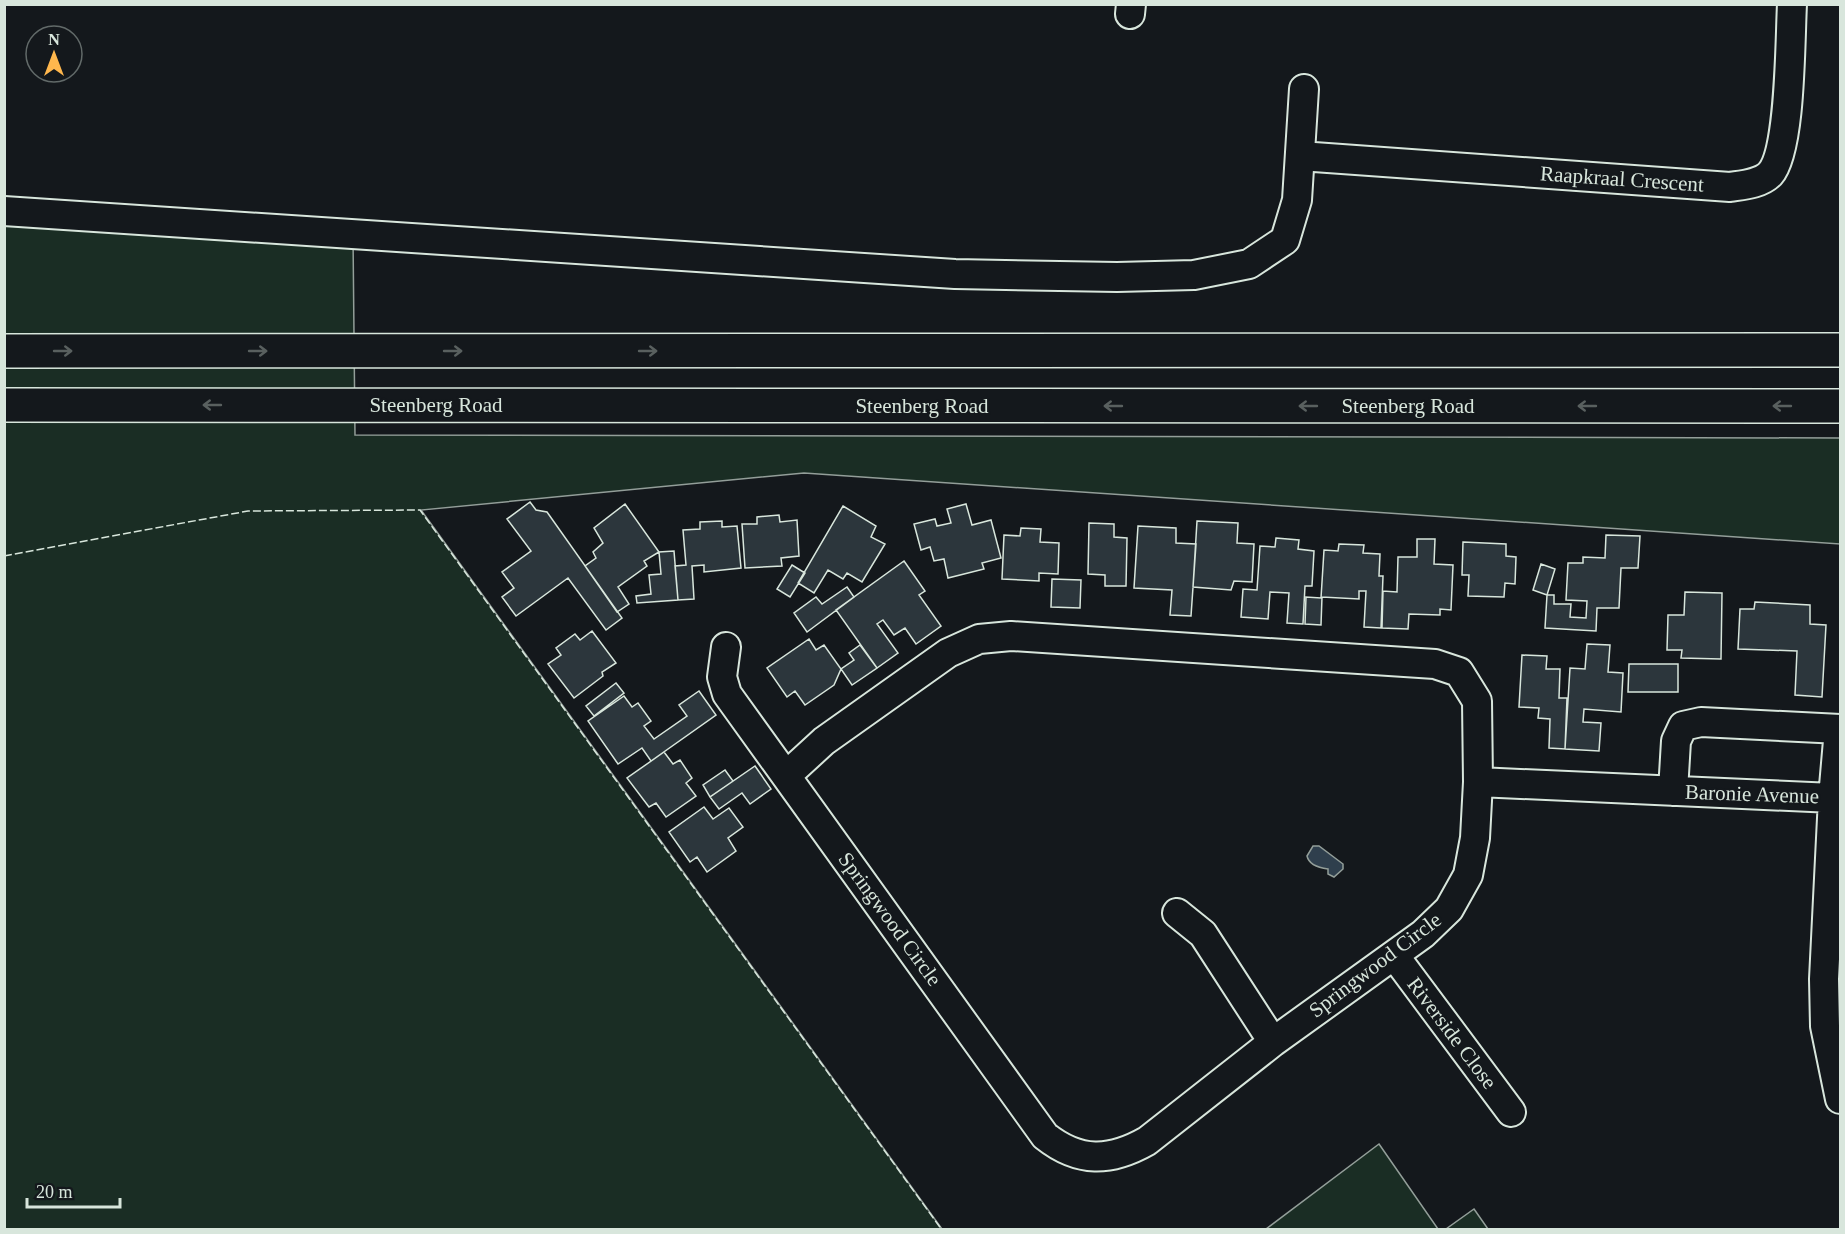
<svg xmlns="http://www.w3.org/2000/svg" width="1845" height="1234" font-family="Georgia,serif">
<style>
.green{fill:#1a2d24;stroke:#939e99;stroke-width:1.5}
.water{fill:#2f3f4d;stroke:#939e99;stroke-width:1.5}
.building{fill:#2c363c;stroke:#d8e6dc;stroke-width:1.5}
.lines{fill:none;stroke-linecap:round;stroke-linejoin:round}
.street-casing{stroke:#d8e6dc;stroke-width:32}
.primary-casing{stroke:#d8e6dc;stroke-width:36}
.street{stroke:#14181c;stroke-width:28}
.primary{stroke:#14181c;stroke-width:33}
.fence{stroke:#d8e6dc;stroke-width:1.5;stroke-dasharray:8 3;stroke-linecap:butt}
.oneway{stroke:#59605f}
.labels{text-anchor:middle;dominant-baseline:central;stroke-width:4.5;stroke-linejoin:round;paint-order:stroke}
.street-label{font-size:21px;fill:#d8e6dc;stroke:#14181c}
</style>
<rect width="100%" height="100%" fill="#14181c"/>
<path class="green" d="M 4,211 L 353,235 L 355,435 L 1840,438 L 1840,544 L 804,473 L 421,510 L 942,1229 L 5,1229 Z
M 1379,1144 L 1438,1229 L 1266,1229 Z
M 1474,1209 L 1488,1229 L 1446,1229 Z"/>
<path class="water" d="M 1313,846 L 1319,846 L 1343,864 L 1343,869 L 1334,877 L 1328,874 L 1328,869 C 1320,868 1309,865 1307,856 Z"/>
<path class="building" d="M 530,502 L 536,510 L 547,512 L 622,618 L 606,630 L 568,578 L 516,616 L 502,597 L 514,588 L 502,572 L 531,551 L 507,519 Z
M 625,504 L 659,552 L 644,561 L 647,566 L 618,587 L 629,604 L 617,612 L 585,566 L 596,558 L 593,552 L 603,543 L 594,528 Z
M 966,504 L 972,525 L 991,520 L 1001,558 L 982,563 L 984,569 L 948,578 L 944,559 L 934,561 L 930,547 L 921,550 L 914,524 L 935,519 L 937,526 L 951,523 L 947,509 Z
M 843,506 L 876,526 L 871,537 L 885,544 L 862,582 L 847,573 L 843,579 L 828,570 L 814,593 L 798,583 Z
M 779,515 L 780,522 L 797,520 L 799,556 L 781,558 L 782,566 L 745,568 L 742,524 L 757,524 L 757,517 Z
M 722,521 L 722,527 L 737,526 L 741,568 L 704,572 L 704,565 L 692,566 L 694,599 L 678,600 L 675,566 L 686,565 L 683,530 L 700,529 L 700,522 Z
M 1197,521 L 1238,523 L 1237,543 L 1254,544 L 1252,582 L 1234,581 L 1231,590 L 1193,587 Z
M 1089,523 L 1114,524 L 1114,537 L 1127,538 L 1126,586 L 1105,586 L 1105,575 L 1088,574 Z
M 1138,526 L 1176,528 L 1176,543 L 1196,544 L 1191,616 L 1170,615 L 1172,590 L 1134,588 Z
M 1021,528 L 1041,529 L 1040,542 L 1059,543 L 1058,574 L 1039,573 L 1039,581 L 1002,579 L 1004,535 L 1020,536 Z
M 1606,535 L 1640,536 L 1638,568 L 1621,568 L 1619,608 L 1597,608 L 1596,631 L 1545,628 L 1547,595 L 1554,595 L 1554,604 L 1571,604 L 1570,617 L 1586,618 L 1587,601 L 1566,600 L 1568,563 L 1583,563 L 1583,557 L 1605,558 Z
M 1276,538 L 1299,540 L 1298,549 L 1314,551 L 1312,586 L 1305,586 L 1303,624 L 1287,623 L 1289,593 L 1270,592 L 1268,619 L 1241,617 L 1243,589 L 1257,590 L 1260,546 L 1275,547 Z
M 1417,539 L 1435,539 L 1434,564 L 1453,565 L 1451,610 L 1440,609 L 1440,615 L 1409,614 L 1408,629 L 1382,628 L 1383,591 L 1397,592 L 1398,557 L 1417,557 Z
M 1463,542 L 1506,544 L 1506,556 L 1516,557 L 1515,584 L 1505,583 L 1504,597 L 1468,596 L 1469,575 L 1462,575 Z
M 1339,544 L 1364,545 L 1363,553 L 1380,554 L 1379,576 L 1383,576 L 1381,628 L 1364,627 L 1366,591 L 1359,591 L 1359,599 L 1322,597 L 1321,625 L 1305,624 L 1306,597 L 1321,598 L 1324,550 L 1338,551 Z
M 674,551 L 678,600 L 637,603 L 636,596 L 651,594 L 649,575 L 661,574 L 659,552 Z
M 904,561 L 925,591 L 919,595 L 941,626 L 916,644 L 905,628 L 894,635 L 883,620 L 877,624 L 898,653 L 877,668 L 836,610 Z
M 1541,564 L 1555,569 L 1547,595 L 1533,590 Z
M 792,565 L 805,573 L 790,597 L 777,589 Z
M 1052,579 L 1081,580 L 1080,608 L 1051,607 Z
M 847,587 L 854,597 L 807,632 L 794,613 L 816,597 L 822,604 Z
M 1685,592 L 1722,593 L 1721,659 L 1681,658 L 1682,650 L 1667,650 L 1668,615 L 1684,615 Z
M 1755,602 L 1810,605 L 1810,624 L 1826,625 L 1822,697 L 1795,695 L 1797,651 L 1738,649 L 1740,609 L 1754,609 Z
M 592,631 L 616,663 L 602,672 L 603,676 L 574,698 L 548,664 L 561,655 L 556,648 L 575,634 L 580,640 Z
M 809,639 L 816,650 L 824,645 L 841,669 L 834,685 L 805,705 L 795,691 L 787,697 L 767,668 Z
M 1587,644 L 1610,645 L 1608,672 L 1623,673 L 1621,712 L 1584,709 L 1583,722 L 1601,723 L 1599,751 L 1565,749 L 1570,668 L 1585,669 Z
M 860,645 L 877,668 L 852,685 L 841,669 L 854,660 L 849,653 Z
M 1522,655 L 1547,656 L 1546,669 L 1560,669 L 1559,698 L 1567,698 L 1565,749 L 1549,748 L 1550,719 L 1538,718 L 1539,708 L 1519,707 Z
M 1629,664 L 1678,664 L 1678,692 L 1628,692 Z
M 616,683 L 624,693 L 594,716 L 586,706 Z
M 699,691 L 716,715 L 651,761 L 642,748 L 618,764 L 588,721 L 624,696 L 632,707 L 638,703 L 651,721 L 644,726 L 654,739 L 687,716 L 679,705 Z
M 664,752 L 673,764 L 680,760 L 692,778 L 686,783 L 696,796 L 666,817 L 656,803 L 649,807 L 627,778 Z
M 755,766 L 771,789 L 750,804 L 742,793 L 719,809 L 710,797 Z
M 725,770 L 733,781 L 710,797 L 703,785 Z
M 704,807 L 713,819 L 729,808 L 743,827 L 728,838 L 736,851 L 707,872 L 697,857 L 690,862 L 669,832 Z"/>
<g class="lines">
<defs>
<path id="street" d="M 1130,14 L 1131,4
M 1300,156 L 1730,187 C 1743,185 1760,184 1770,174 C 1791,151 1790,39 1792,4
M 4,211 L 955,274 L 1117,277 L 1194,275 L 1249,264 L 1285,240 L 1297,200 L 1304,89
M 726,647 L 722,677 L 727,694 L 1045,1136 C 1079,1163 1110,1162 1147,1141 L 1273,1042 L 1423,934 L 1449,909 L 1468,875 L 1475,838 L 1478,782 L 1477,701 L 1459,672 L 1435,664 L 1011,636 L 979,639 L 948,653 L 824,741 L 787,775
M 1478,782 L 1833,798 L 1839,729
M 1673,791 L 1676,741 L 1683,726 L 1701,722 L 1840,729
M 1833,798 L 1824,979 L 1825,1026 L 1840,1099
M 1177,913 L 1203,934 L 1273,1042
M 1394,955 L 1511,1112"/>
<path id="primary" d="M 4,351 L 1840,350
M 4,405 L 1840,406"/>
</defs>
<use href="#street" class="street-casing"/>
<use href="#primary" class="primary-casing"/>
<use href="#street" class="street"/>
<use href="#primary" class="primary"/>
<path class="fence" d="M 4,556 L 248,511 L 420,510 L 942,1230"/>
</g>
<defs><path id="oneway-shaft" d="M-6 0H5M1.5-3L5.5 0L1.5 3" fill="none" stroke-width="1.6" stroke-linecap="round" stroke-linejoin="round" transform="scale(1.5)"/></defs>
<g class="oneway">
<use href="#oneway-shaft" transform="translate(63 351)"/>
<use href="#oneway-shaft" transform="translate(258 351)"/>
<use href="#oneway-shaft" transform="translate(453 351)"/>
<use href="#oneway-shaft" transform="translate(648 351)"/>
<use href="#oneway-shaft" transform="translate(212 405) rotate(180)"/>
<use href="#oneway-shaft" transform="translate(1113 406) rotate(-180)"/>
<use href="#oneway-shaft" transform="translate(1308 406) rotate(-180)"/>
<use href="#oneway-shaft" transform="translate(1587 406) rotate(-180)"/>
<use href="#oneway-shaft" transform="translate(1782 406) rotate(-180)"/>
</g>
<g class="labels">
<g class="street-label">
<text transform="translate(1622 179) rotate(4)">Raapkraal Crescent</text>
<text x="436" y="405">Steenberg Road</text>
<text x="922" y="406">Steenberg Road</text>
<text x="1408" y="406">Steenberg Road</text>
<text transform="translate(1752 794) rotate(2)">Baronie Avenue</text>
<text transform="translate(890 919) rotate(54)">Springwood Circle</text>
<text transform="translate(1375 965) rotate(-37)">Springwood Circle</text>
<text transform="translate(1452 1033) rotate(53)">Riverside Close</text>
</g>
</g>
<rect width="1845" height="1234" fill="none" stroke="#d8e6dc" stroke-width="12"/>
<g transform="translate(54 54)"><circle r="28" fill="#14181c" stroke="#626a69" stroke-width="1.5"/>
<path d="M0-4.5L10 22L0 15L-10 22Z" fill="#ffb74d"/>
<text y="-9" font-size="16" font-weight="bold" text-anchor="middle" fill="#d8e6dc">N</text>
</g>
<path d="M27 1198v9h93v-9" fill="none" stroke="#d8e6dc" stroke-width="3"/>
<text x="36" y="1198" font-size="18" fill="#d8e6dc" stroke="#14181c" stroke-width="4.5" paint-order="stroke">20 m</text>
</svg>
